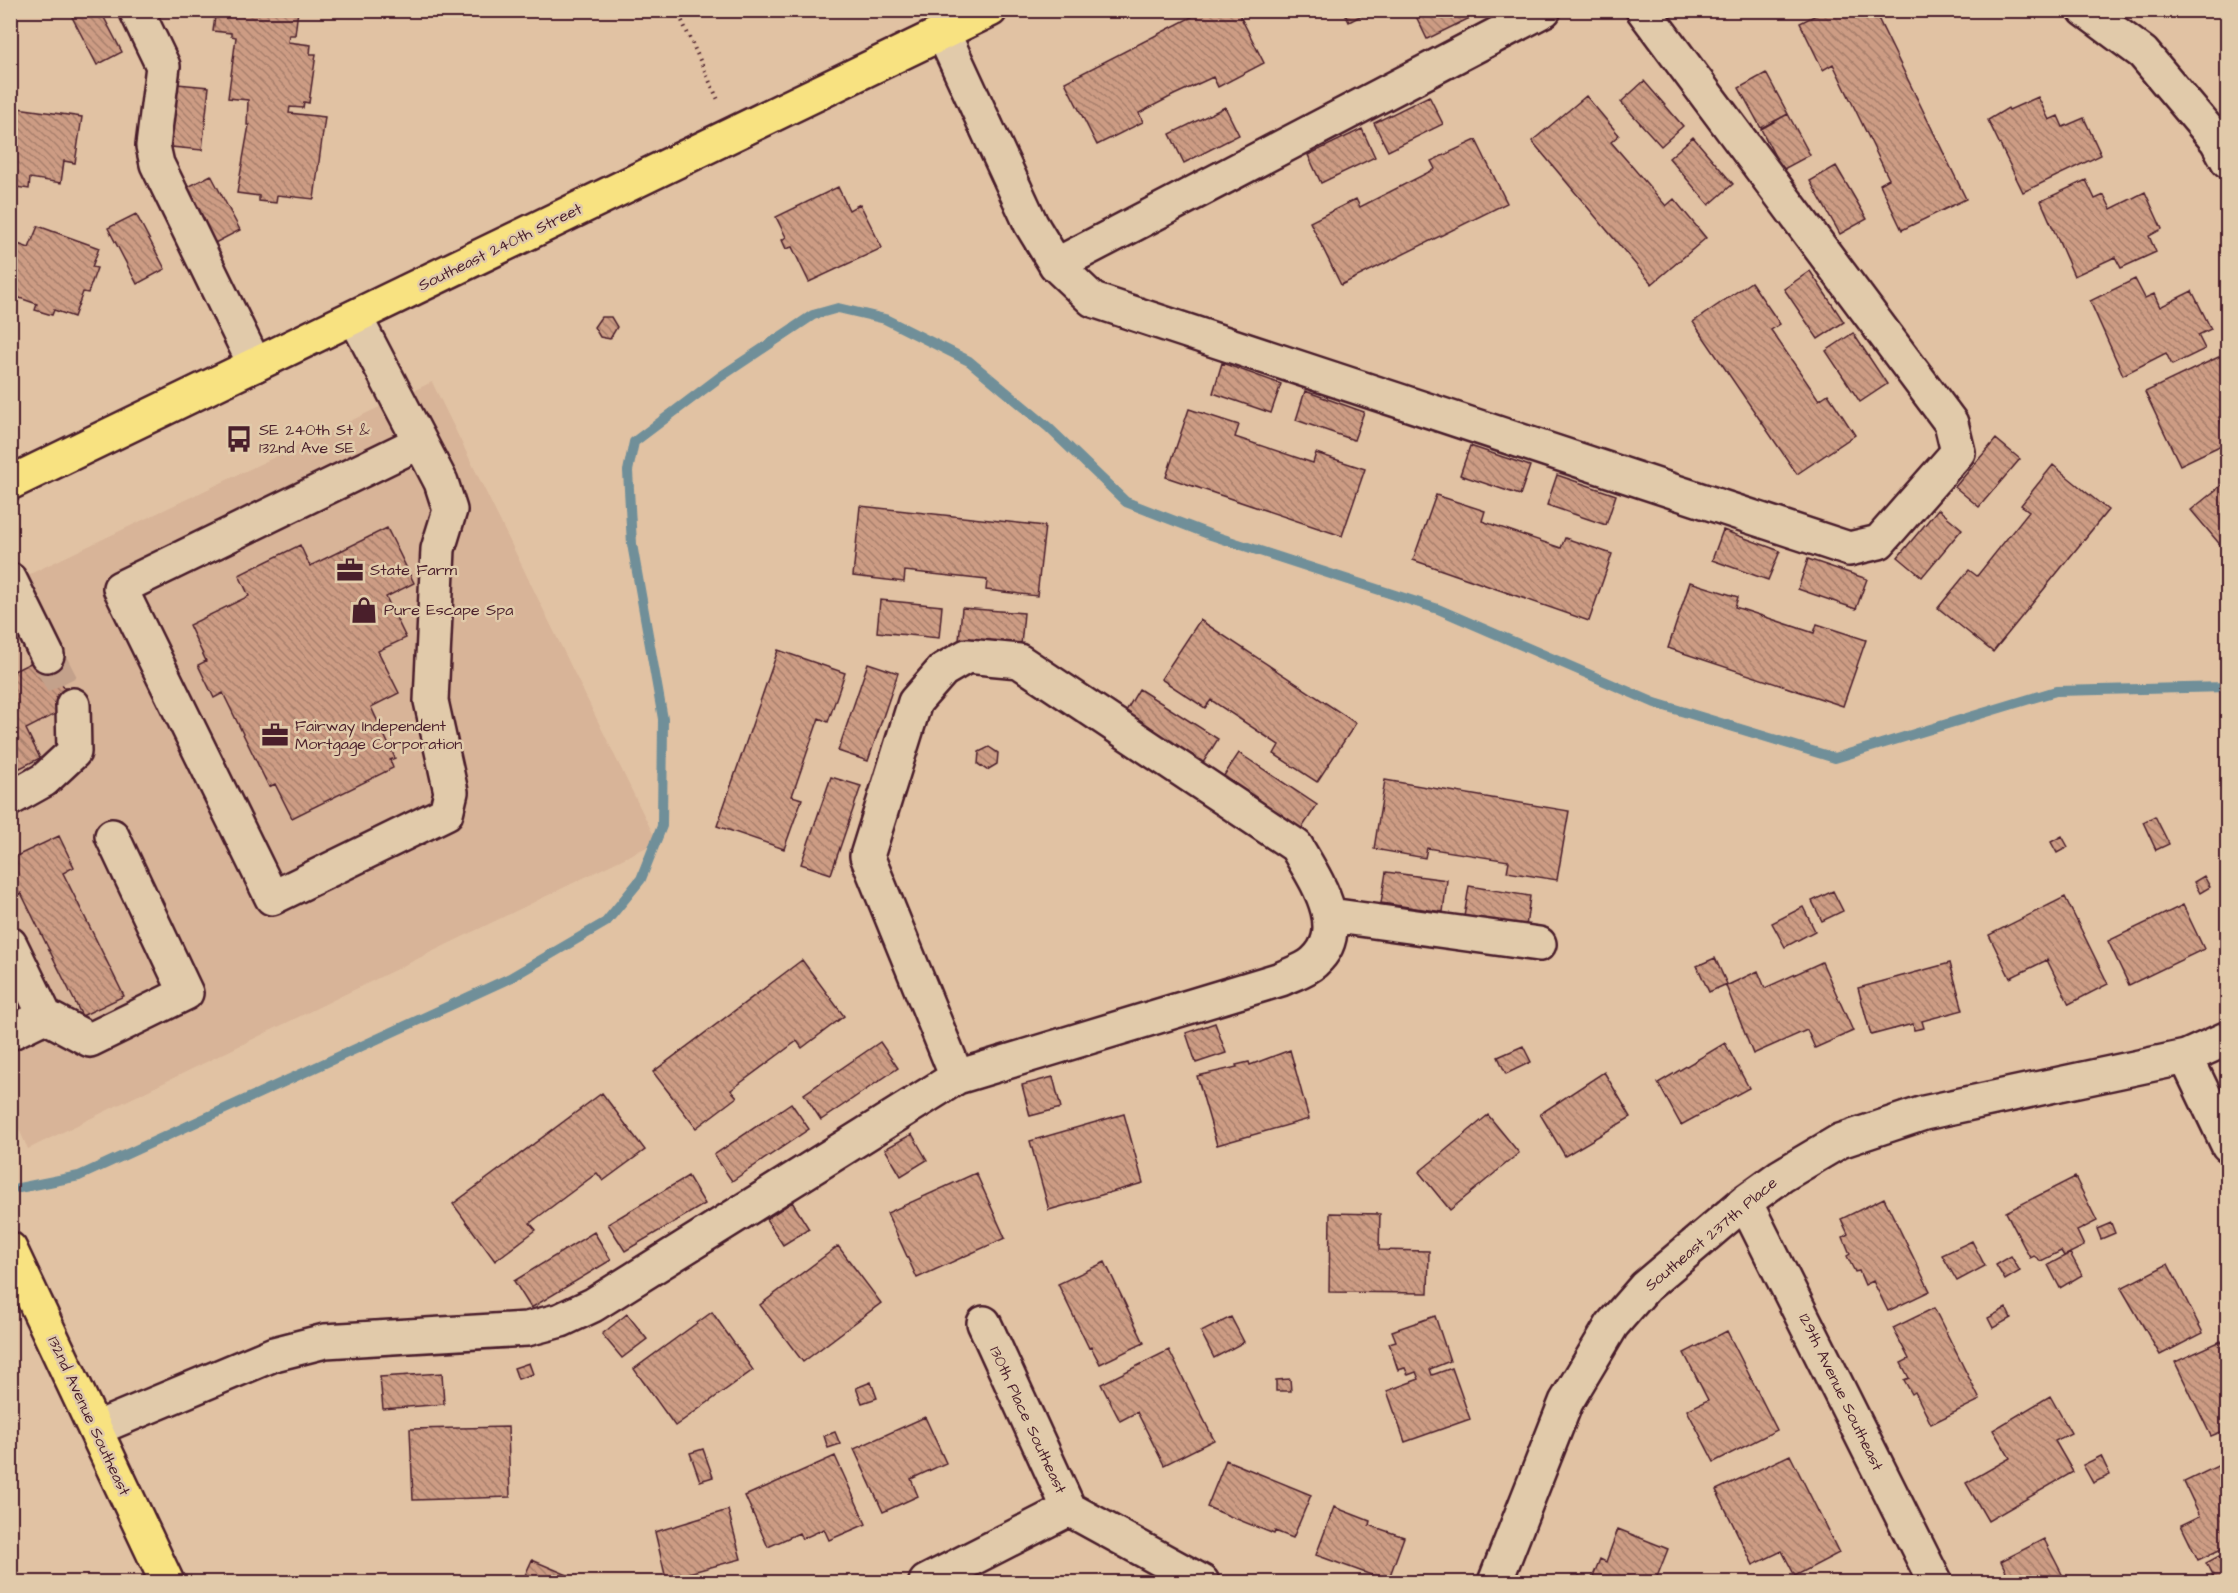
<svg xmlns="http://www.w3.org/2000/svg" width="2238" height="1593" font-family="'Architects Daughter',sans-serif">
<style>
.built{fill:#d8b498}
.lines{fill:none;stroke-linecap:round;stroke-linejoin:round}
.stream{stroke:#6f8f99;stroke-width:10}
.building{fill:url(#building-back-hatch);stroke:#4a1f2b;stroke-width:1.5}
.minor-tunnel{stroke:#c3a18b;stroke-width:33;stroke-dasharray:33 16;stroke-linecap:butt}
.minor-casing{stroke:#4a1f2b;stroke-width:38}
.major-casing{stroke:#4a1f2b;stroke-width:38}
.path{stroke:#4a1f2b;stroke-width:4;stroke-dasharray:1.5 4.5;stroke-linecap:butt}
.minor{stroke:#e1caaa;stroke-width:33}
.major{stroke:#f8e281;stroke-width:33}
.labels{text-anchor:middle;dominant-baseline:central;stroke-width:5;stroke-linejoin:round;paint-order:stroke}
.street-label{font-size:16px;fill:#4a1f2b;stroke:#e1caaa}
.poi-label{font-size:16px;fill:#4a1f2b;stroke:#e1caaa;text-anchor:start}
</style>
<defs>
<pattern id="building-back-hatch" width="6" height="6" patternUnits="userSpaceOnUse" patternTransform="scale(1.5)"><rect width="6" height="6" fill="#cd9c84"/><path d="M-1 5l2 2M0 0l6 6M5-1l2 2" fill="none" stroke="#a87f6c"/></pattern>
</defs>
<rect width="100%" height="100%" fill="#e1c2a3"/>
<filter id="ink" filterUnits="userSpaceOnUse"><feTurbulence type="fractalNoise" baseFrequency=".0167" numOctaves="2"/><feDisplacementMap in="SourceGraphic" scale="12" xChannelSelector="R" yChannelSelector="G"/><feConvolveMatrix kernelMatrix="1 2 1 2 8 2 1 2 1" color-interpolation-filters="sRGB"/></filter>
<g filter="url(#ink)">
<path class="built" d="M 432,382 L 657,842 L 28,1149 L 11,1112 L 11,583 Z"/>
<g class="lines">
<path class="stream" d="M 19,1188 L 79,1176 L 510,978 L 606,922 L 641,879 L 662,826 L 663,719 L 632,544 L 628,471 L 634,442 L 720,377 L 813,315 L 838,308 L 885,319 L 969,361 L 1048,427 L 1126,502 L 1211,535 L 1438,609 L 1655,703 L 1835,758 L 2056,691 L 2228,687"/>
</g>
<path class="building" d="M 83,10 L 100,10 L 122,52 L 97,65 L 72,17 Z
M 216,10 L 298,10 L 295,35 L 289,35 L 288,42 L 311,45 L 310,54 L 316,54 L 309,103 L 304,102 L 303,108 L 290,107 L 289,113 L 325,117 L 314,199 L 277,195 L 276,203 L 259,201 L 259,196 L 237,193 L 249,125 L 247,125 L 248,100 L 228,98 L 236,37 L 231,36 L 231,33 L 213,31 Z
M 1205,10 L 1237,10 L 1264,63 L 1218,87 L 1213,77 L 1174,95 L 1139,113 L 1143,122 L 1097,145 L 1065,82 Z
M 1343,10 L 1372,10 L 1349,22 Z
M 1413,10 L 1482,10 L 1482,12 L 1427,39 Z
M 1826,10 L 1874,10 L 1966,199 L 1902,230 L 1880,184 L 1889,179 L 1833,64 L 1823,70 L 1800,23 Z
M 1766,73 L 1788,114 L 1761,128 L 1739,88 Z
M 1644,81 L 1683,126 L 1661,146 L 1621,102 Z
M 177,84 L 209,87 L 202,150 L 171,147 Z
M 1429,96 L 1443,124 L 1388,151 L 1374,123 Z
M 1586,96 L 1619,135 L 1611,142 L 1666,206 L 1674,199 L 1706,238 L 1652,284 L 1532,141 Z
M 2038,97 L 2049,120 L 2058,116 L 2063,127 L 2084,118 L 2101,155 L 2023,192 L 1988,120 L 2008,108 L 2009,110 Z
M 10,107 L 82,117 L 75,163 L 64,161 L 61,183 L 30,178 L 29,189 L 10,186 Z
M 1225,107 L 1239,135 L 1184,163 L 1170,134 Z
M 1788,114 L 1810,155 L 1782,170 L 1761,129 Z
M 1362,129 L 1375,157 L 1321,183 L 1308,155 Z
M 1693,137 L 1733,184 L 1709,205 L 1669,158 Z
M 1476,140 L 1507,203 L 1341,285 L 1310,222 L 1356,199 L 1360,207 L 1435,169 L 1431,161 Z
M 1836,166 L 1867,219 L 1840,234 L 1810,181 Z
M 211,175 L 240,230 L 213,244 L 184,189 Z
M 2086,180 L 2095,199 L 2104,195 L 2111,209 L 2145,192 L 2162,229 L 2149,236 L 2156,252 L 2121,268 L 2115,257 L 2074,276 L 2041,201 Z
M 838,187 L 849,210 L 860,204 L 882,248 L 809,282 L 792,247 L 786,249 L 782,240 L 786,237 L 776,217 Z
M 136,214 L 165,269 L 137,284 L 108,228 Z
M 38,226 L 99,248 L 92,267 L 97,268 L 88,293 L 83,292 L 74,317 L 54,310 L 52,315 L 35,310 L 37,304 L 14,296 L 10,306 L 10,241 L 29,248 Z
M 1810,271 L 1844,322 L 1818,339 L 1784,289 Z
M 2135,279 L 2145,298 L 2154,294 L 2160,307 L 2192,291 L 2211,329 L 2198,335 L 2205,349 L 2172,365 L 2166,353 L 2123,375 L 2090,301 Z
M 1751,282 L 1780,324 L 1771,330 L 1819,400 L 1828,394 L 1855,435 L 1797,474 L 1693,322 Z
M 601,317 L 611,317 L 617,327 L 610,339 L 600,337 L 594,327 Z
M 1853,333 L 1887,384 L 1860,402 L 1826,351 Z
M 2225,354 L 2228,398 L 2221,401 L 2227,413 L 2219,417 L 2228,442 L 2180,465 L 2145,392 Z
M 1222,363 L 1281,384 L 1271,413 L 1213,393 Z
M 1305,391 L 1364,412 L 1354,440 L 1296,420 Z
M 1189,409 L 1239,425 L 1235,437 L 1313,463 L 1316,453 L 1365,469 L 1342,536 L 1166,477 Z
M 1996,439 L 2020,459 L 1979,507 L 1955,487 Z
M 1470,446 L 1530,466 L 1520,495 L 1460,475 Z
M 2053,465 L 2108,510 L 1993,652 L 1938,608 L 1969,570 L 1977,576 L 2029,511 L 2021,505 Z
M 1557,475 L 1616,495 L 1606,525 L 1547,505 Z
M 2228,480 L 2228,554 L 2191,510 Z
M 1436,495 L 1485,511 L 1482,521 L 1561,548 L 1565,538 L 1612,554 L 1589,621 L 1413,560 Z
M 860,506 L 1045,526 L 1037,596 L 986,590 L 987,580 L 905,571 L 904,582 L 853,576 Z
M 1938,509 L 1962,529 L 1922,577 L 1898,557 Z
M 387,528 L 414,583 L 386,597 L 406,638 L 378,651 L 399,693 L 371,707 L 395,758 L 390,760 L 393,768 L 292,818 L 275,784 L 269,787 L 223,693 L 214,698 L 198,665 L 206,661 L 189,625 L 249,596 L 239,575 L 300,545 L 310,566 Z
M 1723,530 L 1780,551 L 1768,580 L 1712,560 Z
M 1808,559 L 1867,579 L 1856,609 L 1798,589 Z
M 1690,582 L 1738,597 L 1735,607 L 1814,633 L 1817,624 L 1866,640 L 1843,706 L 1668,648 Z
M 880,600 L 942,606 L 939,638 L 877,632 Z
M 962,608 L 1024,613 L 1021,645 L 959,640 Z
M 1200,620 L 1356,723 L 1317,782 L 1274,754 L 1279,745 L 1211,700 L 1205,708 L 1161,679 Z
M 778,650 L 845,673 L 828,722 L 819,718 L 792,796 L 802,799 L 784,849 L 717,826 Z
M 47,655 L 73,705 L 26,729 L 40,758 L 10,773 L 10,673 Z
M 868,663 L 898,673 L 868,761 L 838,751 Z
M 1139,689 L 1218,739 L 1201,766 L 1123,716 Z
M 989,747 L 998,753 L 997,764 L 987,770 L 978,764 L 979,752 Z
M 1239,753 L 1317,805 L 1300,831 L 1221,780 Z
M 831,777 L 861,786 L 831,874 L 801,864 Z
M 1385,780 L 1569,811 L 1557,880 L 1507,872 L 1509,861 L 1427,848 L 1425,858 L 1374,849 Z
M 2155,816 L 2169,844 L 2156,850 L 2143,822 Z
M 59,836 L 74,867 L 63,873 L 124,996 L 82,1016 L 21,893 L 13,897 L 10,892 L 10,859 Z
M 2062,836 L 2068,847 L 2057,853 L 2051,842 Z
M 1386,872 L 1447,880 L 1443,912 L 1381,903 Z
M 2204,876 L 2210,887 L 2200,893 L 2194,882 Z
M 1469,886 L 1530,896 L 1526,927 L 1464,917 Z
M 1833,891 L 1843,911 L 1822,921 L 1812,901 Z
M 2065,897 L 2108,984 L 2069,1004 L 2047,960 L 2010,978 L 1989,935 Z
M 2183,905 L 2204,949 L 2129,985 L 2108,941 Z
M 1803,907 L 1815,931 L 1785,947 L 1772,923 Z
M 1715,958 L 1727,984 L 1709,992 L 1697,966 Z
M 802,960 L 844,1016 L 802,1048 L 797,1041 L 731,1090 L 737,1097 L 696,1128 L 653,1072 Z
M 1822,962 L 1853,1031 L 1815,1048 L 1807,1030 L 1753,1054 L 1726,986 L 1758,971 L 1765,988 Z
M 1950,963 L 1963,1010 L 1922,1021 L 1924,1028 L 1914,1030 L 1913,1024 L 1871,1035 L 1858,988 Z
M 1215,1023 L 1226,1053 L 1196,1063 L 1186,1033 Z
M 880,1042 L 898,1068 L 821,1120 L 804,1094 Z
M 1725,1043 L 1749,1088 L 1681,1125 L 1658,1083 Z
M 1523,1046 L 1531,1062 L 1506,1074 L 1498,1057 Z
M 1290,1050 L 1309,1119 L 1217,1145 L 1197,1076 L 1237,1067 L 1236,1065 L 1249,1062 L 1250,1065 Z
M 1604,1072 L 1631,1117 L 1565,1156 L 1540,1114 Z
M 1053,1077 L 1061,1108 L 1030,1116 L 1022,1085 Z
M 602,1093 L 645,1150 L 603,1181 L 597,1173 L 530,1223 L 536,1230 L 495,1261 L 453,1204 Z
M 791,1103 L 809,1129 L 732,1181 L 714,1155 Z
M 1124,1114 L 1143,1183 L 1049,1210 L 1030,1141 Z
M 1488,1115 L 1519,1153 L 1450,1210 L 1419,1172 Z
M 912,1134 L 927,1160 L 901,1176 L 885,1149 Z
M 976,1173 L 1005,1238 L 917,1278 L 887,1213 Z
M 688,1176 L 705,1204 L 625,1251 L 608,1224 Z
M 2075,1177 L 2097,1221 L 2077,1231 L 2084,1246 L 2064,1256 L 2061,1251 L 2041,1261 L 2034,1256 L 2030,1258 L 2006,1212 Z
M 1884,1198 L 1930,1291 L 1888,1311 L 1873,1281 L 1865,1285 L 1859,1271 L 1855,1272 L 1847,1256 L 1850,1254 L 1843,1237 L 1848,1234 L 1841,1219 Z
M 792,1202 L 809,1229 L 783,1245 L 766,1219 Z
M 1330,1213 L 1380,1214 L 1379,1250 L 1429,1251 L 1428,1293 L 1329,1292 Z
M 2111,1223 L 2115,1233 L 2101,1239 L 2097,1229 Z
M 594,1232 L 611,1260 L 531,1308 L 514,1281 Z
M 1972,1241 L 1985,1266 L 1957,1281 L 1942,1255 Z
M 838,1246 L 881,1303 L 803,1362 L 760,1305 Z
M 2070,1253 L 2082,1275 L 2060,1288 L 2048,1265 Z
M 2011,1256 L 2020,1271 L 2005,1280 L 1996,1265 Z
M 1105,1262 L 1144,1343 L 1100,1364 L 1091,1347 L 1089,1348 L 1058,1284 Z
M 2168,1264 L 2203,1333 L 2160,1355 L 2121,1288 Z
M 1934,1308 L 1980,1400 L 1931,1424 L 1915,1392 L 1912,1394 L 1904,1380 L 1909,1378 L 1901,1363 L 1909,1359 L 1893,1328 Z
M 2006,1308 L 2011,1318 L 1993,1328 L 1988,1318 Z
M 712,1312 L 753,1370 L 675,1426 L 634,1369 Z
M 627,1314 L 647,1339 L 622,1358 L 602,1334 Z
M 1435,1316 L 1450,1361 L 1430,1369 L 1432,1375 L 1452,1368 L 1470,1419 L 1405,1442 L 1387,1391 L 1419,1379 L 1416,1372 L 1408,1375 L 1405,1368 L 1398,1370 L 1389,1343 L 1396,1341 L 1392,1331 Z
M 1231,1317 L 1244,1342 L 1214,1358 L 1201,1332 Z
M 1727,1331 L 1777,1430 L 1714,1462 L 1687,1410 L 1708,1400 L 1684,1353 Z
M 2221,1341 L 2228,1354 L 2228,1429 L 2211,1436 L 2175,1362 Z
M 1169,1350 L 1214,1440 L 1164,1465 L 1137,1412 L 1120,1421 L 1101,1384 Z
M 529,1363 L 533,1374 L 518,1379 L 514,1368 Z
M 442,1373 L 444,1404 L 383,1409 L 380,1377 Z
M 1290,1379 L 1291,1391 L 1276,1391 L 1276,1380 Z
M 871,1382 L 877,1398 L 862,1403 L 856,1388 Z
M 2050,1396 L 2071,1433 L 2055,1441 L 2073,1472 L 1988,1521 L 1966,1483 L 2010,1458 L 1993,1430 Z
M 925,1417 L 946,1463 L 911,1479 L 918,1496 L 883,1512 L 854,1449 Z
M 508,1427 L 510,1497 L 413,1500 L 410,1429 Z
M 835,1432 L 840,1444 L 828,1448 L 824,1436 Z
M 703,1449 L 713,1477 L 700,1481 L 690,1453 Z
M 1790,1455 L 1839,1553 L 1795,1576 L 1782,1551 L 1753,1565 L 1716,1490 Z
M 835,1456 L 866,1524 L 829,1540 L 824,1529 L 802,1539 L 799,1533 L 768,1547 L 745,1496 Z
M 2101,1456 L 2110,1475 L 2093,1483 L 2083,1465 Z
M 2228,1457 L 2228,1546 L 2198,1560 L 2181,1525 L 2200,1516 L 2184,1482 L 2224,1463 L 2222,1460 Z
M 1226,1460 L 1311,1495 L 1293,1538 L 1275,1531 L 1274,1534 L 1207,1507 Z
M 1334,1507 L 1370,1521 L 1369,1525 L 1404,1537 L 1388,1581 L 1316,1555 Z
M 728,1510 L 741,1559 L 666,1579 L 655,1532 Z
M 1618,1529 L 1668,1549 L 1655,1582 L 1576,1582 L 1579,1576 L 1591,1581 L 1600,1559 L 1606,1562 Z
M 2044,1539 L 2066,1582 L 2011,1582 L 2001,1561 Z
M 2219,1556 L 2228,1577 L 2216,1582 L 2206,1563 Z
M 532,1560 L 584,1582 L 522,1582 Z"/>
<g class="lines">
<path class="minor-tunnel" d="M 47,655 L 73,705"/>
<defs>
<path id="minor" d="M 136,10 L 163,66 L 153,146 L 157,164 L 255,365
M 2085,10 L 2143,53 L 2217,141 L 2228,161
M 943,33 L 1031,224 L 1056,265 L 1093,300 L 1849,549 L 1879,542 L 1958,452 L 1951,423 L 1643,10
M 1056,265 L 1544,10
M 355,317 L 441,482 L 450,510 L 438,549 L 431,701 L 451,792 L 446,813 L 272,898 L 120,588 L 420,442
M 10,580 L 47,655
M 10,799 L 44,780 L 74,752 L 73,705
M 1330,915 L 1539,944
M 10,944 L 45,1016 L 10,1033
M 45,1016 L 90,1040 L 186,993 L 112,836
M 2186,1057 L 2228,1145
M 1745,1202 L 1935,1582
M 984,1323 L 1069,1509 L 1202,1582
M 95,1429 L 274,1354 L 325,1341 L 527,1329 L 561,1320 L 593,1305 L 957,1077 L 1281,979 C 1291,974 1306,970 1314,962 C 1351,929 1315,879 1296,846 L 1019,661 L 967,656 L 943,670 L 915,702 L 867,856 L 957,1077
M 926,1582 L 1069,1509
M 1495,1582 L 1566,1402 L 1612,1325 L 1645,1287 L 1745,1202 L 1781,1176 L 1840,1141 L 1924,1113 L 2186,1057 L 2228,1038"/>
<path id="major" d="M 10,483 L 990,10
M 10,1249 L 167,1582"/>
</defs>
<use href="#minor" class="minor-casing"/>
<use href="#major" class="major-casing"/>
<path class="path" d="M 677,10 L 719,102"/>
<use href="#minor" class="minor"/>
<use href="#major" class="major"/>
</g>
</g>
<defs>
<symbol id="bus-bare" viewBox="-9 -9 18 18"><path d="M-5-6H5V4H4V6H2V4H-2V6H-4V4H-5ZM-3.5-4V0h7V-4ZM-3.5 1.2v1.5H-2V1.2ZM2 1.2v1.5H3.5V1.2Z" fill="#4a1f2b" stroke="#e1caaa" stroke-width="2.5" paint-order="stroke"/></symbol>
<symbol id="office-bare" viewBox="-9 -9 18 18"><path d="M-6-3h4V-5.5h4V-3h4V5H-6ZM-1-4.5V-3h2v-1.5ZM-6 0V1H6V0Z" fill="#4a1f2b" stroke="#e1caaa" stroke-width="2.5" paint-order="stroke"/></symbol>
<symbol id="shop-bare" viewBox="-9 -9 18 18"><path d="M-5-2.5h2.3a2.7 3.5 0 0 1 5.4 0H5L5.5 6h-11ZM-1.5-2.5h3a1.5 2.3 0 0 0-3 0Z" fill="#4a1f2b" stroke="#e1caaa" stroke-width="2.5" paint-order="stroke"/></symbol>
</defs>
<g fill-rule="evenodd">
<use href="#bus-bare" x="220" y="420" width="38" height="38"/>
<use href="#office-bare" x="331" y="551" width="38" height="38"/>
<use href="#shop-bare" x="345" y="591" width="38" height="38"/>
<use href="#office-bare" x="256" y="716" width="38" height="38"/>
</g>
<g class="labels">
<g class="street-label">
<text transform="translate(500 247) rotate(-26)">Southeast 240th Street</text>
<text transform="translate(1711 1234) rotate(-40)">Southeast 237th Place</text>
<text transform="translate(1841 1392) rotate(64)">129th Avenue Southeast</text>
<text transform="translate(89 1416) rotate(65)">132nd Avenue Southeast</text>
<text transform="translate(1028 1420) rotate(65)">130th Place Southeast</text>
</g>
<g class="poi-label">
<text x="259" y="430">SE 240th St &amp;<tspan x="259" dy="18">132nd Ave SE</tspan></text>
<text x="370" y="570">State Farm</text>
<text x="384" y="610">Pure Escape Spa</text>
<text x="295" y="726">Fairway Independent<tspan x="295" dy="18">Mortgage Corporation</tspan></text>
</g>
</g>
<rect width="2238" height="1593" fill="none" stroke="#e1caaa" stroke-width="36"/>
<rect x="18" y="18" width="2202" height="1557" fill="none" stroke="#4a1f2b" stroke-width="2" filter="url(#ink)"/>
</svg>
